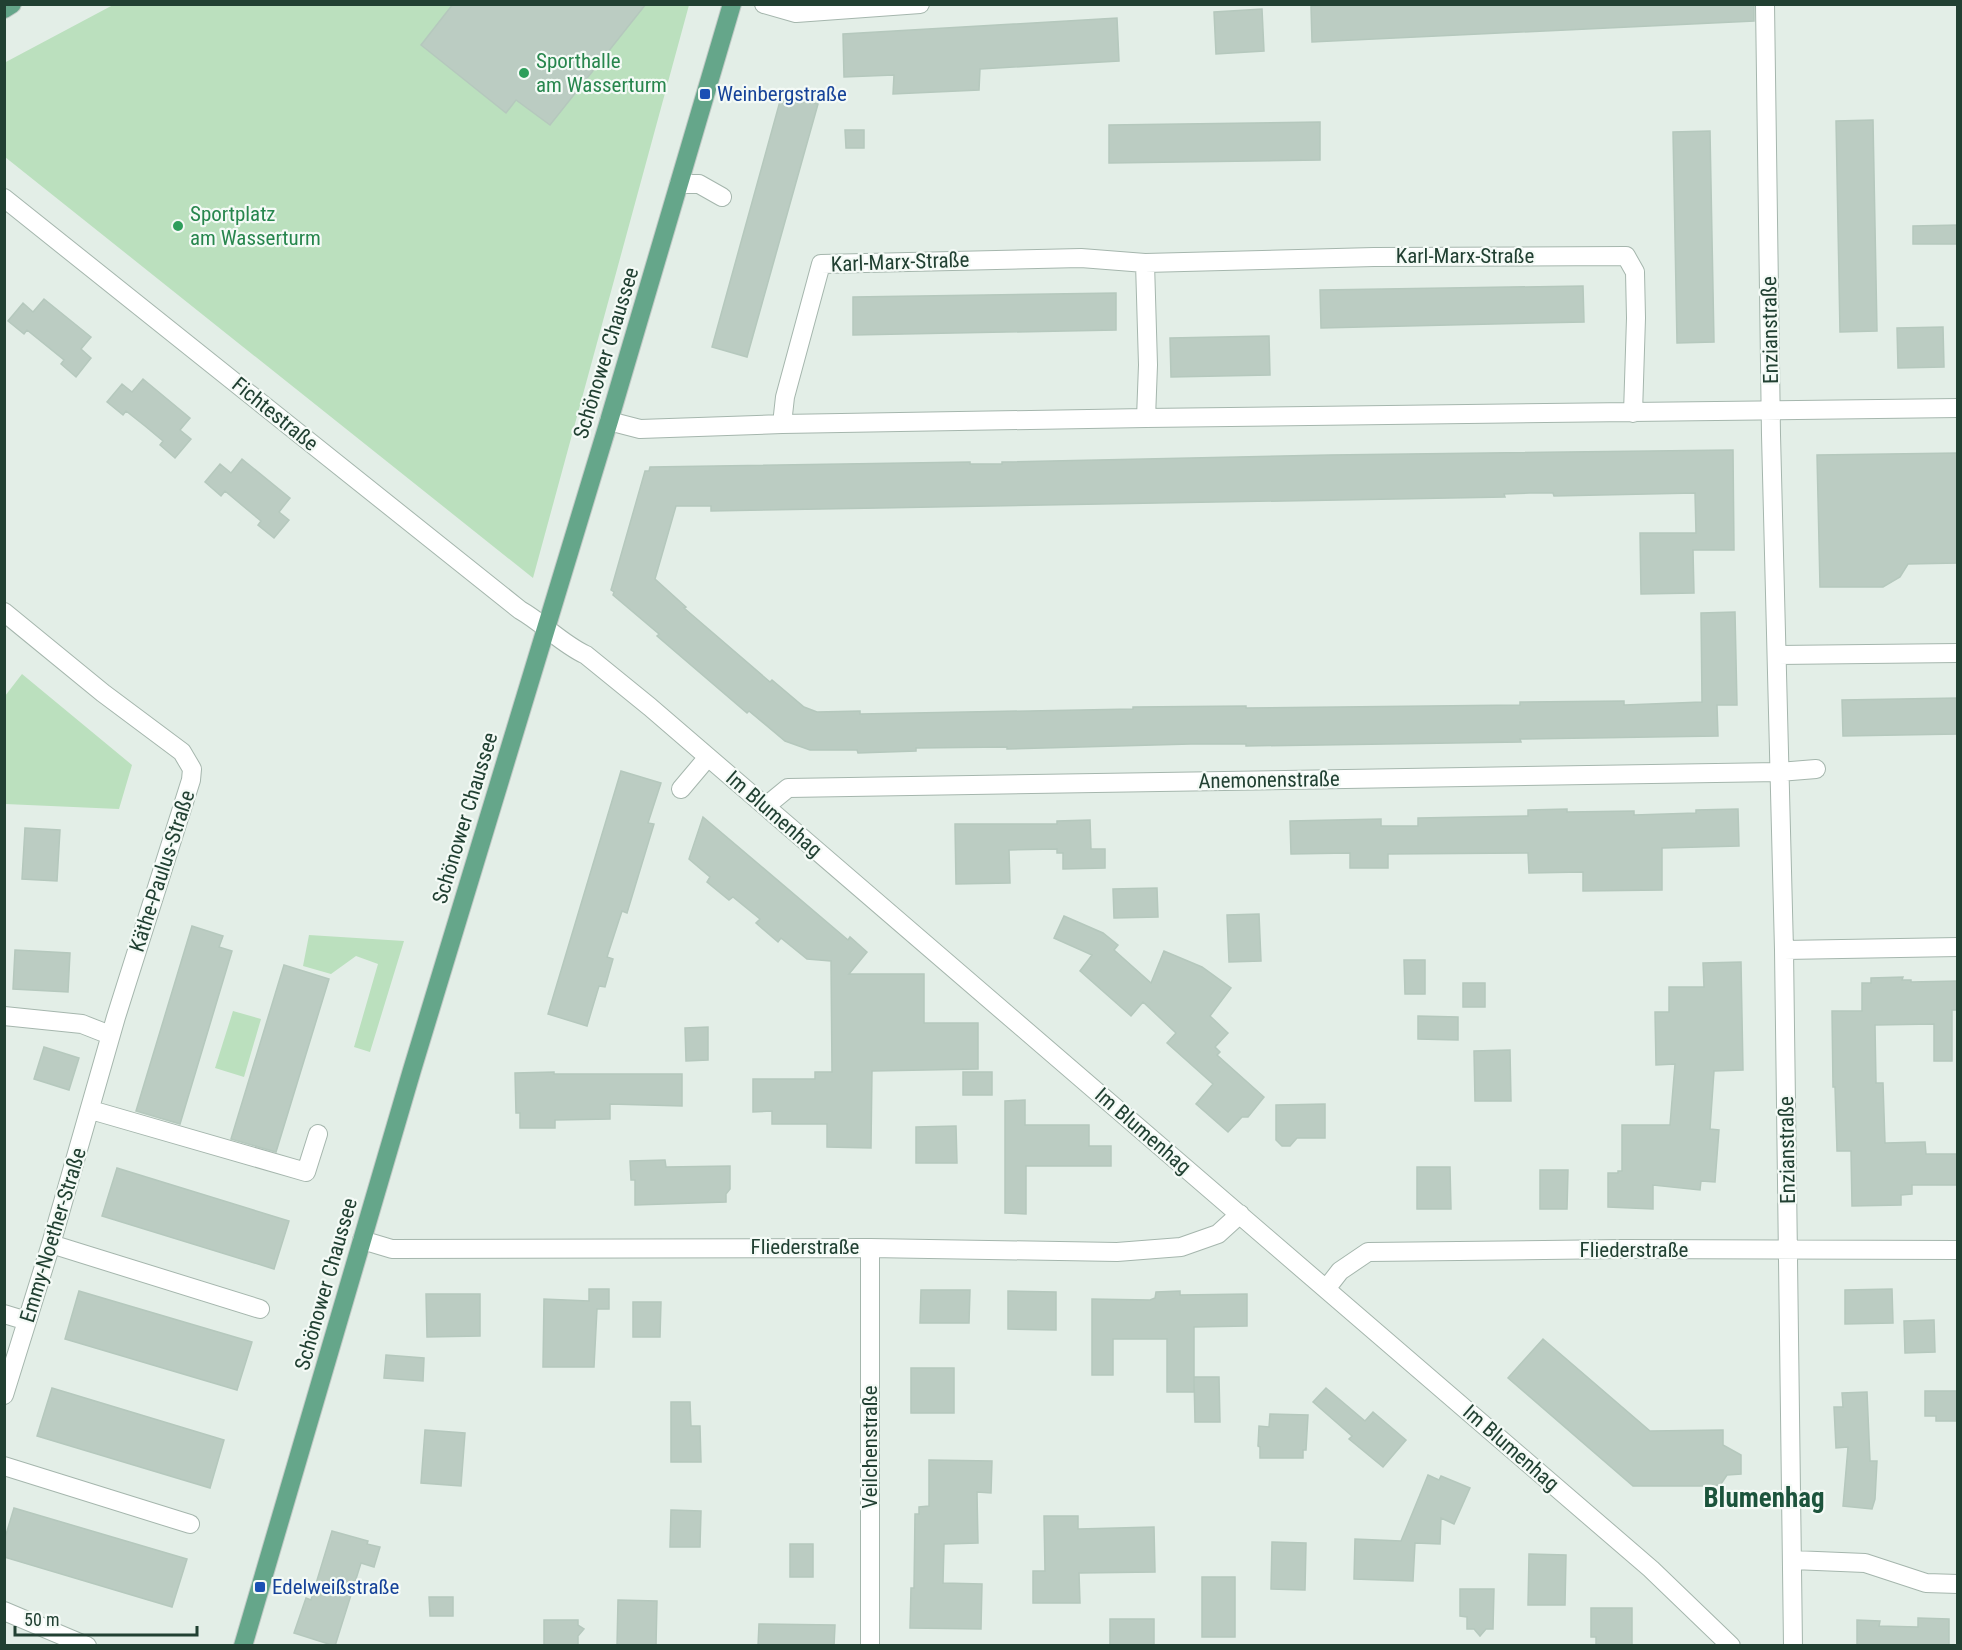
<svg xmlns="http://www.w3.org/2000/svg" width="1962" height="1650" font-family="'Roboto Condensed',sans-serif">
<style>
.green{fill:#bbe0be}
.building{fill:#bbccc2;stroke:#b5c8bd;stroke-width:1.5}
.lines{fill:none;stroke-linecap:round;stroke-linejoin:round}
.minor-casing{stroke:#a5b6ad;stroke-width:20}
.major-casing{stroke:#c1cac6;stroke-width:20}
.minor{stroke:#fff;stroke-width:18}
.major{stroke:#65a68a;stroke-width:18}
.leisure-dot{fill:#2e9e5b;stroke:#f4faf6;stroke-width:2}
.transit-dot{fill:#1a4fb4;stroke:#f4faf6;stroke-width:2}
.labels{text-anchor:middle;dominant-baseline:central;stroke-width:4.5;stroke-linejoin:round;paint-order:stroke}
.leisure-label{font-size:21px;fill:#27864d;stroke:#f4faf6;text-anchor:start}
.transit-label{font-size:21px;fill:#164399;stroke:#f4faf6;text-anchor:start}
.street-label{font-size:21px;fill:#214032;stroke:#f4faf6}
.district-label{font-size:27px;font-weight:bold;fill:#1c543c;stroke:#f4faf6}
</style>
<rect width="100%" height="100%" fill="#e3eee7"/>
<path class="green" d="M 113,5 L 689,5 L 533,578 L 5,157 L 4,63 Z
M 22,674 L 132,765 L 119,809 L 5,804 L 5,696 Z
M 309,935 L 404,941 L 370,1052 L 354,1047 L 378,964 L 356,956 L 331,974 L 303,966 Z
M 233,1011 L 261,1019 L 244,1077 L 215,1068 Z"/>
<path class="building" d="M 453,4 L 646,4 L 550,125 L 516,100 L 506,113 L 421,45 Z
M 1344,4 L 1754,4 L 1754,21 L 1312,42 L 1311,6 Z
M 1262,9 L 1264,51 L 1216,54 L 1214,12 Z
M 1117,18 L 1119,61 L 980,69 L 979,90 L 893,94 L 894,75 L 844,77 L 843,34 Z
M 782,94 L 818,104 L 747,357 L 712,347 Z
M 1873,120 L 1877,331 L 1840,332 L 1836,121 Z
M 1320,122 L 1320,160 L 1109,163 L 1109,125 Z
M 845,130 L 864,130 L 864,148 L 846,148 Z
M 1710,131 L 1714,342 L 1677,343 L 1673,132 Z
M 1958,225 L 1958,244 L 1913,244 L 1913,226 Z
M 1583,286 L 1584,322 L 1321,328 L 1320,290 Z
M 1116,293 L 1116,330 L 853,335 L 853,297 Z
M 44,299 L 91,337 L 81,349 L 91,358 L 76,377 L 61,364 L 64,360 L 27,330 L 24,334 L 8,321 L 23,303 L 33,312 Z
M 1943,327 L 1944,367 L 1898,368 L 1897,328 Z
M 1269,336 L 1270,375 L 1171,377 L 1170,338 Z
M 143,379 L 190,418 L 180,430 L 191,439 L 175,458 L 160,445 L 163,441 L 145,426 L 126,411 L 123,415 L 107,402 L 122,384 L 132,392 Z
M 1733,450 L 1734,550 L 1693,550 L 1694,593 L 1641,594 L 1640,533 L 1696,533 L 1695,493 L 1554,496 L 1553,493 L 1530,493 L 1504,494 L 1505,497 L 711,511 L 711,506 L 676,506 L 655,579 L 686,607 L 684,608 L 770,682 L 772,680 L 804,707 L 817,712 L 860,711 L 860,714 L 1133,709 L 1133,707 L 1246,706 L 1246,708 L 1520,705 L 1520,702 L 1624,701 L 1624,705 L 1702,702 L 1701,613 L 1735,612 L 1737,705 L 1717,705 L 1718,736 L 1520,739 L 1521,742 L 1246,746 L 1246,744 L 1191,744 L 1007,749 L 1007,747 L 916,748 L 916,751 L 858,753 L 857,750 L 810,750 L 785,741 L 749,711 L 747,713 L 657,636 L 659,634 L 613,595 L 614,592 L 611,590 L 645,471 L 649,471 L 650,467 L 970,462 L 970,464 L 1002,464 L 1002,462 L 1329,455 Z
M 1958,453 L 1958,563 L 1908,564 L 1900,577 L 1883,587 L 1820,587 L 1817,455 Z
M 242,459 L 290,498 L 279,512 L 289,520 L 274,538 L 258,525 L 261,521 L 225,491 L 221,496 L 205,482 L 220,464 L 231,473 Z
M 1958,698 L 1958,734 L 1843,736 L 1842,700 Z
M 621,771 L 661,783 L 648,823 L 654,824 L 647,847 L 627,913 L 622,911 L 607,957 L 613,959 L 605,987 L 599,986 L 587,1026 L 548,1014 Z
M 1567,809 L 1567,812 L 1634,811 L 1634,815 L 1696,813 L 1696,810 L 1738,809 L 1739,846 L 1662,848 L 1662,890 L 1583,891 L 1583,872 L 1529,873 L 1528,853 L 1388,854 L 1388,868 L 1350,868 L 1350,853 L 1291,854 L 1290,821 L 1381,819 L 1381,826 L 1418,826 L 1418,818 L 1528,816 L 1528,810 Z
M 703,817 L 848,940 L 850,937 L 867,952 L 849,974 L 924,974 L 924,1023 L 978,1023 L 978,1069 L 872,1071 L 871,1148 L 827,1147 L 827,1124 L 772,1124 L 772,1111 L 753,1112 L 753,1079 L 815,1079 L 815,1072 L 832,1072 L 831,961 L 807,959 L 781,938 L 778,942 L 756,923 L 760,919 L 733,897 L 729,900 L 707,882 L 710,877 L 689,859 Z
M 1090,820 L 1091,849 L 1105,849 L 1105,868 L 1063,869 L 1063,853 L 1057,853 L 1057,849 L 1009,850 L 1010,883 L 956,884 L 955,824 L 1057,824 L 1057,821 Z
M 25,828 L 60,830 L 57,881 L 22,879 Z
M 1157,888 L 1158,917 L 1114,918 L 1113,889 Z
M 1259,914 L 1261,961 L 1229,962 L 1227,915 Z
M 1064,916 L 1103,933 L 1118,945 L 1114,950 L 1151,983 L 1164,951 L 1202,967 L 1231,988 L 1210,1016 L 1228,1033 L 1215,1047 L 1220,1052 L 1217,1055 L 1264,1097 L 1248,1117 L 1242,1117 L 1228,1132 L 1196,1104 L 1213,1084 L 1167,1043 L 1176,1033 L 1143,1002 L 1131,1016 L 1080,971 L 1092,955 L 1054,938 Z
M 192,926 L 223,936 L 219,947 L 232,951 L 180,1124 L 136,1111 Z
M 15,950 L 70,953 L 68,992 L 13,989 Z
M 1404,960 L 1425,960 L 1425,994 L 1405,994 Z
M 1741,962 L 1743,1070 L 1714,1071 L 1710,1129 L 1719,1130 L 1715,1182 L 1701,1181 L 1700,1190 L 1653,1185 L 1653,1209 L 1608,1207 L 1608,1173 L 1618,1173 L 1618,1171 L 1622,1171 L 1622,1125 L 1670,1125 L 1675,1064 L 1656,1065 L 1655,1012 L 1669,1012 L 1669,987 L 1704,987 L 1703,963 Z
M 284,965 L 329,979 L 276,1152 L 231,1139 Z
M 1903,977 L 1902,980 L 1911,980 L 1911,982 L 1958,981 L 1958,1010 L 1952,1010 L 1952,1061 L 1934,1061 L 1934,1024 L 1875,1025 L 1876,1083 L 1883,1083 L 1885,1143 L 1925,1142 L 1926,1154 L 1958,1154 L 1958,1185 L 1912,1185 L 1912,1194 L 1901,1195 L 1901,1205 L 1852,1206 L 1851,1151 L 1837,1151 L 1835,1087 L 1833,1087 L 1832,1011 L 1862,1011 L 1862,983 L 1871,983 L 1871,978 Z
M 1463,983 L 1485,983 L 1485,1007 L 1463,1007 Z
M 1418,1016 L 1458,1017 L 1458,1040 L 1418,1039 Z
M 708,1027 L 708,1060 L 686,1061 L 685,1028 Z
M 44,1047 L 79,1058 L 69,1090 L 34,1079 Z
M 1510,1050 L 1511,1101 L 1475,1101 L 1474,1051 Z
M 554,1072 L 554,1074 L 682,1074 L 682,1106 L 610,1104 L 610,1119 L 555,1120 L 555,1128 L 520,1128 L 520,1113 L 516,1113 L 515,1073 Z
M 963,1072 L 992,1072 L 992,1095 L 963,1095 Z
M 1025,1100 L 1025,1125 L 1089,1125 L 1089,1146 L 1111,1146 L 1111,1166 L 1026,1166 L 1026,1214 L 1005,1213 L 1005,1101 Z
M 1325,1104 L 1325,1138 L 1297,1138 L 1290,1146 L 1282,1146 L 1276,1140 L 1276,1105 Z
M 956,1126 L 957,1163 L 916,1163 L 916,1127 Z
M 665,1160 L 666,1167 L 730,1166 L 730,1189 L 726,1194 L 726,1202 L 635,1205 L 635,1180 L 631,1180 L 630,1161 Z
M 1417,1167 L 1450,1167 L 1451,1209 L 1417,1209 Z
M 117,1168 L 289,1221 L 274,1269 L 102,1216 Z
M 1540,1170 L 1568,1170 L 1567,1209 L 1540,1209 Z
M 589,1289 L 609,1289 L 609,1309 L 597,1309 L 594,1367 L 543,1367 L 544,1299 L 589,1301 Z
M 1892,1289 L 1893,1323 L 1845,1324 L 1845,1290 Z
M 921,1290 L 970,1290 L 969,1323 L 920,1323 Z
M 79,1291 L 252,1342 L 237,1390 L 65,1339 Z
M 1008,1291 L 1056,1292 L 1056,1330 L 1008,1329 Z
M 1180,1291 L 1180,1295 L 1247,1294 L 1247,1326 L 1194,1327 L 1194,1392 L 1167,1392 L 1167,1339 L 1113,1339 L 1113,1375 L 1092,1375 L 1092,1299 L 1150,1300 L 1155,1298 L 1156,1292 Z
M 426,1294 L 480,1294 L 480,1336 L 427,1337 Z
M 633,1302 L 661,1302 L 660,1337 L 633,1337 Z
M 1934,1320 L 1935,1352 L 1905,1353 L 1904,1321 Z
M 1543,1339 L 1650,1431 L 1723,1430 L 1723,1445 L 1741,1455 L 1741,1474 L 1727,1475 L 1721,1484 L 1715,1486 L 1633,1486 L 1508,1378 Z
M 386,1355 L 424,1358 L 423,1381 L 384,1378 Z
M 911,1368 L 954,1368 L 954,1413 L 911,1413 Z
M 1194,1377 L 1219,1377 L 1220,1422 L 1195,1422 Z
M 52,1388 L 224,1440 L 210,1488 L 37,1436 Z
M 1326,1388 L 1365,1421 L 1373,1412 L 1406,1440 L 1383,1467 L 1349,1439 L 1352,1436 L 1313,1402 Z
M 1925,1391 L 1958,1391 L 1958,1421 L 1936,1421 L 1936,1416 L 1925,1416 Z
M 1867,1392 L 1870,1461 L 1877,1461 L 1875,1499 L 1872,1509 L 1843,1506 L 1848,1447 L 1836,1448 L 1834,1407 L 1843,1407 L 1842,1393 Z
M 671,1402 L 690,1402 L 691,1426 L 700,1426 L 701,1462 L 671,1462 Z
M 1270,1414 L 1308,1415 L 1306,1450 L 1303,1450 L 1303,1458 L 1260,1458 L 1260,1447 L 1258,1446 L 1259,1426 L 1269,1427 Z
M 425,1430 L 465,1433 L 461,1486 L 421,1483 Z
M 929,1460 L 992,1461 L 991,1493 L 977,1492 L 978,1543 L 944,1544 L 943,1583 L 982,1584 L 981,1629 L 910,1628 L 911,1588 L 914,1588 L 915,1514 L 919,1514 L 919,1507 L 929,1506 Z
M 1428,1475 L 1439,1480 L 1441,1476 L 1470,1488 L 1454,1524 L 1441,1518 L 1440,1544 L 1415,1543 L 1413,1581 L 1354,1579 L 1355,1539 L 1401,1541 Z
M 14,1508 L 187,1559 L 172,1607 L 4,1557 L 4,1541 Z
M 671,1510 L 701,1511 L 700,1547 L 670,1547 Z
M 1044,1516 L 1078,1516 L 1078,1529 L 1154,1527 L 1155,1572 L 1079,1573 L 1080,1603 L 1033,1603 L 1033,1571 L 1045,1571 Z
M 332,1531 L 368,1541 L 367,1544 L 380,1547 L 374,1567 L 361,1563 L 335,1646 L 294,1633 L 306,1598 L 311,1600 Z
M 1272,1542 L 1306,1543 L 1305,1590 L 1271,1589 Z
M 790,1544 L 813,1544 L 813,1577 L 790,1577 Z
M 1529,1554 L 1566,1555 L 1565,1605 L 1528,1605 Z
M 1202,1577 L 1235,1577 L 1235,1637 L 1202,1637 Z
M 1460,1589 L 1494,1589 L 1493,1629 L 1486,1629 L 1480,1636 L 1474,1629 L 1467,1629 L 1467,1617 L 1460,1616 Z
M 429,1597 L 453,1597 L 453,1616 L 430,1616 Z
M 618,1600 L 657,1601 L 656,1646 L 617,1646 Z
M 1591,1608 L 1632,1608 L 1632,1646 L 1596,1646 L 1596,1637 L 1591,1637 Z
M 1918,1618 L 1949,1619 L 1949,1646 L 1857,1646 L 1857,1620 L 1880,1621 L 1879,1626 L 1918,1627 Z
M 1110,1619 L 1154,1619 L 1154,1646 L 1110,1646 Z
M 544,1620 L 578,1620 L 578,1625 L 584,1629 L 578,1636 L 578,1646 L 544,1646 Z
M 759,1624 L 835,1625 L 834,1646 L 758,1646 Z"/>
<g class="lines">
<defs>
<path id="minor" d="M 764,4 L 796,13 L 920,4
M 1765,4 L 1771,435 L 1784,950 L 1793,1646
M 679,184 L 699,184 L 722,197
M 4,198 L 520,610 C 543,623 562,644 586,655 L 650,707 L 1651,1569 L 1731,1646
M 1145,263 L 1148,365 L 1146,418
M 609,421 L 640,429 L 782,424 L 1146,418 L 1958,408
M 782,424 L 785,397 L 821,264 L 1081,258 L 1145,263 L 1374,257 L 1626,256 L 1635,272 L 1636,318 L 1633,413
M 4,612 L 103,693 L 182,752 L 192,769 L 191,780 L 116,1017 L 51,1244 L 4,1395
M 1777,655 L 1958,653
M 681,789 L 708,757
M 766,806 L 788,788 L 1779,772 L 1816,769
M 1784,950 L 1958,947
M 4,1016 L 82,1024 L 110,1035
M 91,1110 L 306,1172 L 318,1134
M 362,1240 L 392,1249 L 870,1248 L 1117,1252 L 1181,1247 L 1218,1234 L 1240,1214
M 51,1244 L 260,1309
M 870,1248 L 870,1646
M 1326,1289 L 1340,1271 L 1368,1252 L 1623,1249 L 1958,1250
M 4,1314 L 27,1321
M 4,1466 L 190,1524
M 1793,1560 L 1865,1563 L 1926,1583 L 1958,1584
M 4,1611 L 87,1646"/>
<path id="major" d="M 4,9 L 12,4
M 243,1646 L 412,1070 L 609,421 L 732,4"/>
</defs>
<use href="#minor" class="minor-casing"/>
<use href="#major" class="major-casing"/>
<use href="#minor" class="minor"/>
<use href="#major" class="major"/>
</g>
<g class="leisure-dot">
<circle cx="524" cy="73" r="6"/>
<circle cx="178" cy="226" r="6"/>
</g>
<g class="transit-dot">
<rect x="699" y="88" width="12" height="12" rx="3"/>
<rect x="254" y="1581" width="12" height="12" rx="3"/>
</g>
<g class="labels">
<g class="leisure-label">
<text x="536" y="61">Sporthalle<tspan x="536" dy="24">am Wasserturm</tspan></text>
<text x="190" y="214">Sportplatz<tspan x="190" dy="24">am Wasserturm</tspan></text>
</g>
<g class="transit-label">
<text x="717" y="94">Weinbergstraße</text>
<text x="272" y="1587">Edelweißstraße</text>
</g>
<g class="street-label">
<text x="1465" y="256">Karl-Marx-Straße</text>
<text transform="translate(900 262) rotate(-2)">Karl-Marx-Straße</text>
<text transform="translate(1770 330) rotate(-91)">Enzianstraße</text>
<text transform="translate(606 353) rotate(-73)">Schönower Chaussee</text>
<text transform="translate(275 414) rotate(39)">Fichtestraße</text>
<text transform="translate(1269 780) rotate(-1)">Anemonenstraße</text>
<text transform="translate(774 814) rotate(41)">Im Blumenhag</text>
<text transform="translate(465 818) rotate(-73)">Schönower Chaussee</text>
<text transform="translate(162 871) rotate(-72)">Käthe-Paulus-Straße</text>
<text transform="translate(1143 1131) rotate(41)">Im Blumenhag</text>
<text transform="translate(1787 1150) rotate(-91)">Enzianstraße</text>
<text transform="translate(53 1235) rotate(-73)">Emmy-Noether-Straße</text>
<text x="805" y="1247">Fliederstraße</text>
<text x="1634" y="1250">Fliederstraße</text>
<text transform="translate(326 1284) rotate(-74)">Schönower Chaussee</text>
<text transform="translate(870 1447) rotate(-90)">Veilchenstraße</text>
<text transform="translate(1511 1448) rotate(41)">Im Blumenhag</text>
</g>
<g class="district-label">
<text x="1764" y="1498">Blumenhag</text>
</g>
</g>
<rect width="1962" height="1650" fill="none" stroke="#214032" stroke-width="12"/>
<path d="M15 1626v9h182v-9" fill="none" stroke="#214032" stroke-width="3"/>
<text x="24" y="1626" font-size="18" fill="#214032" stroke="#f4faf6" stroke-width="4.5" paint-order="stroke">50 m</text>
</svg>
